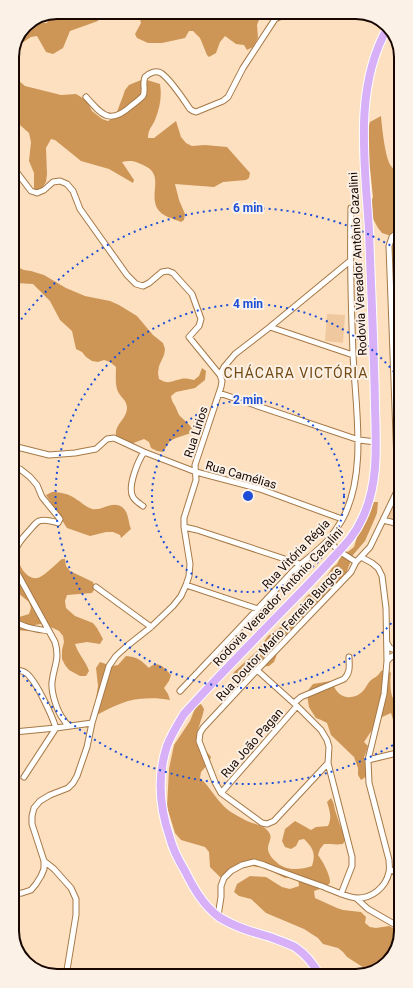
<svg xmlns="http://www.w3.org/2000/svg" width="413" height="988" font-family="Roboto,sans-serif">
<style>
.green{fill:#efc89f}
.forest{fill:#cd9657}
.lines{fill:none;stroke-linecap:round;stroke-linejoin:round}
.minor-casing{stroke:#a67947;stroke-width:7}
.primary-casing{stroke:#fff;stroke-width:10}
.minor{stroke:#fff;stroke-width:5}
.primary{stroke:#d8b0f7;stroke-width:8}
.ring{fill:none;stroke:#1d4ed8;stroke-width:2;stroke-dasharray:2 4}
.labels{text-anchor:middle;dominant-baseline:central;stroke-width:4;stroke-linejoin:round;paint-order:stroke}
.street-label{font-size:12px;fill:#170700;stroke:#fbf1e6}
.quarter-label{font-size:14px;letter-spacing:1px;fill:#734a13;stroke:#fbf1e6}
.rim{fill:none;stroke:#170700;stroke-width:2}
.centre{fill:#1d4ed8;stroke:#fbf1e6;stroke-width:2}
.ring-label{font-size:12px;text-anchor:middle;font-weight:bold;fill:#1d4ed8;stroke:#fbf1e6;stroke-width:4;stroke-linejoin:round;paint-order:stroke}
</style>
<rect width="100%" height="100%" fill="#fde0c0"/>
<path class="green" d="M 327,314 L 345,315 L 343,343 L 325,341 Z
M 397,494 L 397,523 L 385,520 Z"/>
<path class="forest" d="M 57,12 L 99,12 L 100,14 L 98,21 L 70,31 L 63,48 L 53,54 L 46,52 L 37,36 L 31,37 L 19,45 L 17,55 L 12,62 L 12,54 L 25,25 L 39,19 L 43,23 L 47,23 L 51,15 Z
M 138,12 L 187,12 L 190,18 L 196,18 L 201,12 L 262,12 L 257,25 L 258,38 L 253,47 L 247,50 L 244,45 L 236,44 L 225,36 L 220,42 L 216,53 L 209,57 L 207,55 L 200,38 L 193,31 L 189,31 L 185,38 L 162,43 L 148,43 L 137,38 L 135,34 L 141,23 Z
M 12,75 L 25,86 L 61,95 L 76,94 L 86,100 L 89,105 L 92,111 L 102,119 L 108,121 L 115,117 L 123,96 L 125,90 L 129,85 L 141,80 L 147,80 L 160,84 C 162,96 160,108 155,120 C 152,127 148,129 148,138 L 154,138 L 176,121 L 181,137 L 186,143 L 192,146 L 205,145 L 227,147 L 250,173 L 249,178 L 246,180 L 223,182 L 214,187 L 175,184 L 179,200 L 185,214 L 184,220 L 181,222 C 174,219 161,216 157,208 C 149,192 165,174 143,165 C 134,161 132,160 122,162 L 134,180 L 133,183 L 109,169 L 81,161 L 55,140 L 51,139 L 46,148 L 47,174 L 46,182 L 42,188 L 36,191 L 34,189 L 34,173 L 29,161 L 31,142 L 29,133 L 12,118 Z
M 381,116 C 382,127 385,158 391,166 C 393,169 396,170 399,172 L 399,234 L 388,235 L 382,233 L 378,228 L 372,217 L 369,207 L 373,197 L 370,169 L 365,154 L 366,136 L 370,122 Z
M 399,237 L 399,257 L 392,255 L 390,246 L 397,238 Z
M 13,265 L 24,270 L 31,271 L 44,275 L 66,288 L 85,296 L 110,301 L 119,305 L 137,316 L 153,335 L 163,343 L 165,349 L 164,355 L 159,366 L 158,373 L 159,379 C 169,385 171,381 181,379 C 185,378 189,379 194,380 L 199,376 L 202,368 L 206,371 L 205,380 L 195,388 L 176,392 L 171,396 C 172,403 174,403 176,408 C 178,412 178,414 181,417 C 186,422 191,425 194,432 L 176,438 L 170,441 L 163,452 L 157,451 L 151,448 L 149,442 L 144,439 L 131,444 L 117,440 C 116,436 115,432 117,428 C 120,421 127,416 127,408 C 127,399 119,397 117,389 C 115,382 116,374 116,367 L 110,362 L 104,360 L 98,362 L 92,361 L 86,357 L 82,352 L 76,349 L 72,331 L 60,320 L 50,301 L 33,284 L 16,283 L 13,282 Z
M 52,492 C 61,492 69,494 76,499 C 81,502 86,507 92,509 C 102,511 112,500 122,507 C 129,512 128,522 131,529 L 121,538 L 120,535 L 113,532 L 106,532 L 90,536 L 67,528 L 46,495 Z
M 374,502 L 378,502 L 377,513 L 375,518 L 365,541 L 353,555 L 344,579 L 326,595 L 316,603 L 295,625 L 277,651 L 276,657 L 274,662 L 269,666 L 256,667 L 251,670 L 239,684 L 233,683 L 231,678 L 234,672 L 257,651 L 268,636 L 283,625 L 291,616 L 296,613 L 306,597 L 325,579 L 332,568 L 337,564 L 340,558 L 344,554 L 349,551 L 354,547 L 358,534 L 365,524 L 369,506 Z
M 62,559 L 65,559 L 66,566 L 70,571 L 93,582 L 95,588 L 92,593 L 67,595 L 65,601 L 66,608 L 75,616 L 93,623 L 97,628 L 103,639 L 100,644 L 87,642 L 75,644 C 78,654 86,661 89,671 L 86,676 L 80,676 L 69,670 L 65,665 L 62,659 L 62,650 L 64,642 L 63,636 L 59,631 L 53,628 L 41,624 L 35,625 L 29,631 L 14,630 L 13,617 L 16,618 L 29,614 L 31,608 L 29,602 L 13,589 L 13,570 L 17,568 L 19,562 C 21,570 30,582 40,577 C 45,575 57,563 62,559 Z
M 126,656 C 138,657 141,660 149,668 C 157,659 165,668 171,675 L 169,681 L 164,688 L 168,694 L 170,700 C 159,698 149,698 139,699 C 125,700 108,709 95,716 L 97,705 L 96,699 L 98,686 L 96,668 L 100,662 L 112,666 L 118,665 Z
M 387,669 L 391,673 C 390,679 390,693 393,698 C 395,700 397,701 399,703 L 400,703 L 401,769 L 395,758 L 397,732 L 391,713 L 380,718 L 364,742 L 368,746 L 364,758 L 367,770 L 367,776 L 361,780 L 358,775 L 358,768 L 354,757 L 331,735 L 327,723 L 321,720 L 316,718 L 312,712 L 309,707 L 307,695 L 309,689 L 313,684 L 331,681 L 332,681 C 333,684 334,687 336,690 C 343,700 355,699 363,691 C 366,688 367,684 370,681 C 375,676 376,679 381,671 Z
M 201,704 L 204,709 C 202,721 195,732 197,745 L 203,747 L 211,757 L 209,763 L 201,772 L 200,778 C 208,785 213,794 220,802 C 226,810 236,815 245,820 C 252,824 262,824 267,830 C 275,838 267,842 268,850 C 269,854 271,857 274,860 C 277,862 279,865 282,866 C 291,871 303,869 312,866 C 316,853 313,848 304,839 L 299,840 L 296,846 L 291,849 L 285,847 L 282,841 L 285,829 L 295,821 L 311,830 L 316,827 L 328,826 C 332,818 330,811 327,802 L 331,798 C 334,803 334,805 335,810 C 338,819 341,830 346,838 L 343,844 C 336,845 331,844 324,844 L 320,849 L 318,855 C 322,860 331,876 330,883 C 329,883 327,887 326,888 L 320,889 L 314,891 L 315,898 L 337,908 L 343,910 L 361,912 L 366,917 L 365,923 L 370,927 L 376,928 L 389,926 L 401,932 L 392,958 L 372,973 L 347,957 L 343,952 L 338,948 L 323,944 L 318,938 L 304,929 L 266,913 L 251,899 L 239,896 L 234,892 L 237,884 L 250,876 L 266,877 L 282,887 L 290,889 L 299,886 L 298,877 L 285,878 L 265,868 L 252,866 L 242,868 L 225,877 L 220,877 L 210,867 L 209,852 L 205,847 L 181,840 L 175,833 L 167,807 L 169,769 L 174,745 L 190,721 L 196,706 Z"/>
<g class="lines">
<defs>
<path id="minor" d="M 86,97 C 102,115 110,125 131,106 C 135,103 140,99 143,96 C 146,90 142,83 145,77 C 149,73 156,70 161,73 C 170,79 184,100 190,109 L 193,111 L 196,112 L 223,101 L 228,97 L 243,68 L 275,19 C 290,9 310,21 325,12
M 12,165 L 15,170 L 31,191 L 37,193 L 44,190 L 53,182 L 60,181 L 67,184 L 73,191 L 80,209 L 127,275 L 136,284 L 143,286 L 149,283 L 162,272 L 168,271 L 173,273 L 192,294 L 201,319 L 199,326 L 189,337 L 220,375 L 222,381 L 221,387 L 195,465 L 196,480 L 184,518 L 184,527 L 190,564 L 189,576 L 186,585 L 181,596 L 173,606 L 151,627 L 127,646 L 116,656 L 109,666 L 92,723 L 87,747 L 77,776 L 73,783 L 68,788 L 50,795 L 40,801 L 34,808 L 32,816 L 32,824 L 44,861 L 44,869 L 41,876 L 36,884 L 31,890 L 22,893 L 14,894
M 399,231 L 392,237 L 389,246 L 398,489 L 399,525 L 400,532
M 270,327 L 353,355
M 220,375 L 224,367 L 235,354 L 270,327 L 350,261
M 219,393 L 359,440 L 376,442
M 13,446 L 49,455 L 75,453 L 96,449 L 107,439 L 114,438 L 144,452 L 196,472 L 260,489 L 342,519
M 13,467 L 20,469 L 30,477 L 37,485 L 42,497 L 60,519 L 58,523 C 52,521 45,519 39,521 C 35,523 31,529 28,532 C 15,546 12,553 16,571 L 55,642 C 60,660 54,665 52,682 C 51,692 57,712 64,720 C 65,723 68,725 71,726
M 143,506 C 139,503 135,501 133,497 C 127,487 138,461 144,452
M 383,520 L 391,522 L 399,525
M 184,527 L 197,530 L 300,564
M 328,540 L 339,551 L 356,562
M 186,585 L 258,609
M 96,587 L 151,627
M 13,620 C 23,628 37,629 49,631
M 387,643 L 390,648 L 400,652
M 387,661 L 391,657 L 400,652
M 14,670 C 18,670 22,670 26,673 C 36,680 52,716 56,728 L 24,777
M 257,670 L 297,706 L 321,730 L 327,740 L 329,747 L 328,763 L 352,857 L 352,866 L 341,894
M 180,691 C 218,651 256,611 294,570 C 305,560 318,551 328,540 C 333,534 338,527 342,520 C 368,473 355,405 353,353 C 351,305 350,257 351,208
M 294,703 L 301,697 L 344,679 C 351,672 349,665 349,657
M 14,732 L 56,728 L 92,723
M 368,760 L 401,752
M 328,763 L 274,821 L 267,824 L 262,823 L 221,793 L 215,782 L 199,741 L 200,733 L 203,728 L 257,670 L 351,572 L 356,562 L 370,547 L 398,489
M 221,793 L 297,706
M 44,861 L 54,869 L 71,888 L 76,899 L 76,915 L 66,976
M 390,870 L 401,873
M 356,898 L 368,909 L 401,928
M 218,916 L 221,897 L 221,886 L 224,878 L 231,871 L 242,865 L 254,862 L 264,865 C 284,873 304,880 324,887 C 334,891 346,897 356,898 C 372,899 386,887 389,872 C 390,868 389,864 389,860 L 369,783 L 368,760 L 384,694 L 387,661 L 386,608 L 382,576 L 378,568 L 372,563 L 361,557"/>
<path id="primary" d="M 319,974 C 313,963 305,954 295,947 C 287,943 278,940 270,937 C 252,932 235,927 219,917 C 203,905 194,889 185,871 C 179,861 173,850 170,838 C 160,809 157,776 167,746 C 171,735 178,724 184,714 C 220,674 258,636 295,598 C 308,585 320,572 332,559 C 344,546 355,535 362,519 C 379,484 376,445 375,406 C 374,348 371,289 369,230 C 365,164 353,87 388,27"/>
</defs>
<use href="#minor" class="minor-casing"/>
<use href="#primary" class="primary-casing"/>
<use href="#minor" class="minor"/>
<use href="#primary" class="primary"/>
</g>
<g class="ring">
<circle cx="248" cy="496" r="96"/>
<path d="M399 614A192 192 0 1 1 399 378"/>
<path d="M398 742A288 288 0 0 1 15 665M14 329A288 288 0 0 1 398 250"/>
</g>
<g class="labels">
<g class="street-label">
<text transform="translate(358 264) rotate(-93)">Rodovia Vereador Antônio Cazalini</text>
<text transform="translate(196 432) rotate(-72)">Rua Lirios</text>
<text transform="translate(241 475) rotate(16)">Rua Camélias</text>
<text transform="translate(296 554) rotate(-46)">Rua Vitória Régia</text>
<text transform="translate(278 597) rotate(-47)">Rodovia Vereador Antônio Cazalini</text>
<text transform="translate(279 634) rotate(-47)">Rua Doutor Mario Ferreira Burgos</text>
<text transform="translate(252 743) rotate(-49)">Rua João Pagan</text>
</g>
<g class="quarter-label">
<text x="296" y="373">CHÁCARA VICTÓRIA</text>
</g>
</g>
<path d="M0 0H413V988H0ZM57 19H356A38 38 0 0 1 394 57V931A38 38 0 0 1 356 969H57A38 38 0 0 1 19 931V57A38 38 0 0 1 57 19Z" fill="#fbf1e6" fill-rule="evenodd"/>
<path class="rim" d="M57 19H356A38 38 0 0 1 394 57V931A38 38 0 0 1 356 969H57A38 38 0 0 1 19 931V57A38 38 0 0 1 57 19Z"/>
<circle cx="248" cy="496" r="6" class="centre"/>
<g class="ring-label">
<text x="248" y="212">6 min</text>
<text x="248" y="308">4 min</text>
<text x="248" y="404">2 min</text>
</g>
</svg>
